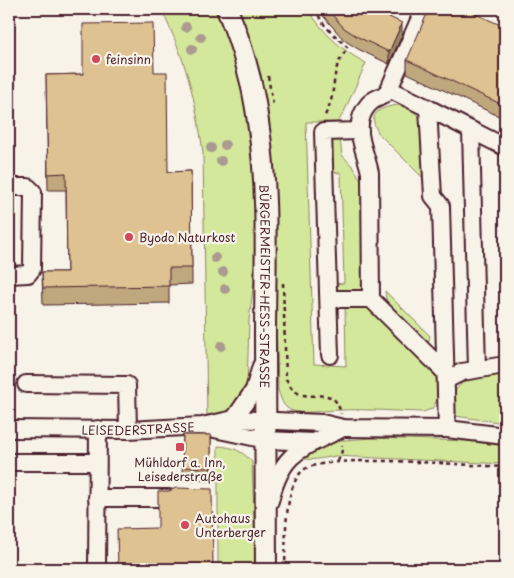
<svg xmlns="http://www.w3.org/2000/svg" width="514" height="578" font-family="'Playpen Sans',sans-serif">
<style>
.green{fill:#d4e89c;stroke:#8f8464}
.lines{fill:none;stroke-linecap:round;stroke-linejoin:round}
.minor-casing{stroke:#4a1f2b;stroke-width:20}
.major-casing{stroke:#4a1f2b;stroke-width:24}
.path{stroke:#4a1f2b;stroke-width:2.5;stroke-dasharray:4 4;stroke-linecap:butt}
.minor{stroke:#f7f3e8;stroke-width:16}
.major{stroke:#f7f3e8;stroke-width:20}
.tree{fill:#ab9a8f}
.wall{fill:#bfa77e;stroke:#4a1f2b}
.shaded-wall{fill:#9b8866;stroke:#4a1f2b}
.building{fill:#dec292;stroke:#4a1f2b}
.poi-dot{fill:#d1495b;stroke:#f7f3e8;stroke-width:2}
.labels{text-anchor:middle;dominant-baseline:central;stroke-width:4.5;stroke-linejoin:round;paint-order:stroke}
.poi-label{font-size:12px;fill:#4a1f2b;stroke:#f7f3e8;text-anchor:start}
.street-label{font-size:12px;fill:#4a1f2b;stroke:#f7f3e8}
</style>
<rect width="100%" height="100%" fill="#f7f3e8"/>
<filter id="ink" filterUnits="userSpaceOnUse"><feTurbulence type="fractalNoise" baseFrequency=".02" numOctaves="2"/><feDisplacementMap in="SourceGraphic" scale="10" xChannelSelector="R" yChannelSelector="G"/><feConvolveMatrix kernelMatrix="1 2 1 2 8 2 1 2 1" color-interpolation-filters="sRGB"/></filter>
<g filter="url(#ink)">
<path class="green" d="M 161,9 L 217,9 L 234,52 L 246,99 L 253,148 L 255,203 L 254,280 L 249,321 L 247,388 L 234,409 L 207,419 L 203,153 C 196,99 185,57 161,9 Z
M 235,9 L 308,9 C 322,32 342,51 366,63 L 344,112 L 338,122 L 306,122 L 314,364 L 346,366 L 345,303 L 367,306 L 433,372 L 440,386 L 438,398 L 432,409 L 423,412 C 390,411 357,408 323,411 C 313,412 294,415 286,407 C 282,404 280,395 278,390 L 271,146 L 264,95 Z
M 399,105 C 410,108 416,112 422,121 L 425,180 L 380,135 C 365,114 379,107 399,105 Z
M 329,139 L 340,139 L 342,155 L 354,168 L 361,181 L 364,288 L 360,291 L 335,292 L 335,284 L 344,283 L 341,173 L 331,172 Z
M 385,291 L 430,336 L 428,344 L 424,344 L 387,306 Z
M 505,374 L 505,423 L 455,416 C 447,400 456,382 473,378 C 483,375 495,376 505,374 Z
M 374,438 L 466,441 L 505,446 L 505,464 L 335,456 C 323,458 310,462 298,457 L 328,441 Z
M 218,446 C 234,447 242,451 252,462 L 256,569 L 218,569 Z"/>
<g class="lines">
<defs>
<g id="minor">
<path d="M 424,9 L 389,89 L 428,108 L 433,196 L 441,206 L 447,429"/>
<path d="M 389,89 C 384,99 375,96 368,105 C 350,126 366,151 370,173 L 371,299 L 445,372"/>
<path d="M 428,108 L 471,130 L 477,369"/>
<path d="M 471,130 L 505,147"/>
<path d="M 9,187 L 28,187 L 33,192 L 32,269 L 28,274 L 9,275"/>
<path d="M 329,299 L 371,299"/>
<path d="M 330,355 L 323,132 L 360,131"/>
<path d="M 446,380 L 462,372 L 505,365"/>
<path d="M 26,384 L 127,385 L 128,430"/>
<path d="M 234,419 L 254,390 L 261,366"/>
<path d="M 205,427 L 266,440 L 314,442"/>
<path id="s1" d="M 9,429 L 128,430 L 202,426 L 234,419 L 322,423 L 343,428 L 447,429 L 505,436"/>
<path d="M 11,462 L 97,462"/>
<path d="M 97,498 L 169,498"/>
<path d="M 270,501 C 282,451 301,449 343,428"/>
<path d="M 97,569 L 98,429"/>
</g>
<g id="major">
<path id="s2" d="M 227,9 C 242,45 253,83 258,122 C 269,191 265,267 265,338 C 265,415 266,492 266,569"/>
</g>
</defs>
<use href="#minor" class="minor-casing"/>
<use href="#major" class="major-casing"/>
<path class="path" d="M 314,9 L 326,27 L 348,48 C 333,67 336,74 332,96 C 331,103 327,111 324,118
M 268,76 L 273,105
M 283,283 L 286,379 C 289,383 291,389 296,392 C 313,403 334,383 341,414
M 338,461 L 342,451 L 342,445
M 285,569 C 286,543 283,493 301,472 C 318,451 472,466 505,467"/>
<use href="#minor" class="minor"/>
<use href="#major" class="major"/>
</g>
<g class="tree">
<circle cx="186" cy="27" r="5"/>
<circle cx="201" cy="37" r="5"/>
<circle cx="192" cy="49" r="5"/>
<circle cx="225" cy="145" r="5"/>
<circle cx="211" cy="148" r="5"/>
<circle cx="221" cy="161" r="5"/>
<circle cx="215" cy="258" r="5"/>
<circle cx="223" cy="272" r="5"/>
<circle cx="225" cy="289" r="5"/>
<circle cx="221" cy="346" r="5"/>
</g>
<path class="wall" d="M 318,9 L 391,9 L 387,16 L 402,35 L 389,64 L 358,49 L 344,40 L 324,17 Z
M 505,27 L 505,119 L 407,73 L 407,60 Z
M 154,72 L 168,172 L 191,171 L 192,284 L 169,285 L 169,303 L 43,305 L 42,272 L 67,272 L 66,190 L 48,190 L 46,75 Z
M 183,435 L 211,435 L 211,481 L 182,480 Z"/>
<path class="shaded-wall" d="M 385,9 L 391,9 L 383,26 L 383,14 Z
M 402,23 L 402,35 L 389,64 L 389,52 Z"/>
<path class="building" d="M 327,9 L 385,9 L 383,14 L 402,23 L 389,52 L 358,37 L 344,28 Z
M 429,9 L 465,9 L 505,27 L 505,106 L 407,60 Z
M 153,23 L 154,72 L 167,72 L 168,172 L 191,171 L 192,268 L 169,268 L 169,286 L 43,288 L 42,272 L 67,272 L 66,173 L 48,174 L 46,75 L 83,74 L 83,24 Z
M 183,435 L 211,435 L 211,468 L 182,467 Z
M 176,488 L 212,489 L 213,569 L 118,569 L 117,529 L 158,528 L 158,491 L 169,491 Z"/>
</g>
<g class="poi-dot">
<circle cx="96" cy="59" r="5"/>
<circle cx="129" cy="237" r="5"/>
<rect x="175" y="442" width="10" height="10" rx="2.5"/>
<circle cx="185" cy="525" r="5"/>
</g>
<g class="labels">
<g class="poi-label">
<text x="106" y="59">feinsinn</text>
<text x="139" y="237">Byodo Naturkost</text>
<text x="180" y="462" text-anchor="middle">Mühldorf a. Inn,<tspan x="180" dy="14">Leisederstraße</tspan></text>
<text x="195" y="518">Autohaus<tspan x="195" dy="14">Unterberger</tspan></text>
</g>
<g class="street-label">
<text stroke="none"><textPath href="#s2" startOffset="282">BÜRGERMEISTER-HESS-STRASSE</textPath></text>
<text stroke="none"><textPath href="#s1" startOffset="129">LEISEDERSTRASSE</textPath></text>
</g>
</g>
<rect width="514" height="578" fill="none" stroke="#f7f3e8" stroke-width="30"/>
<rect x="15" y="15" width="484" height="548" fill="none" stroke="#4a1f2b" stroke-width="2" filter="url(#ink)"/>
</svg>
